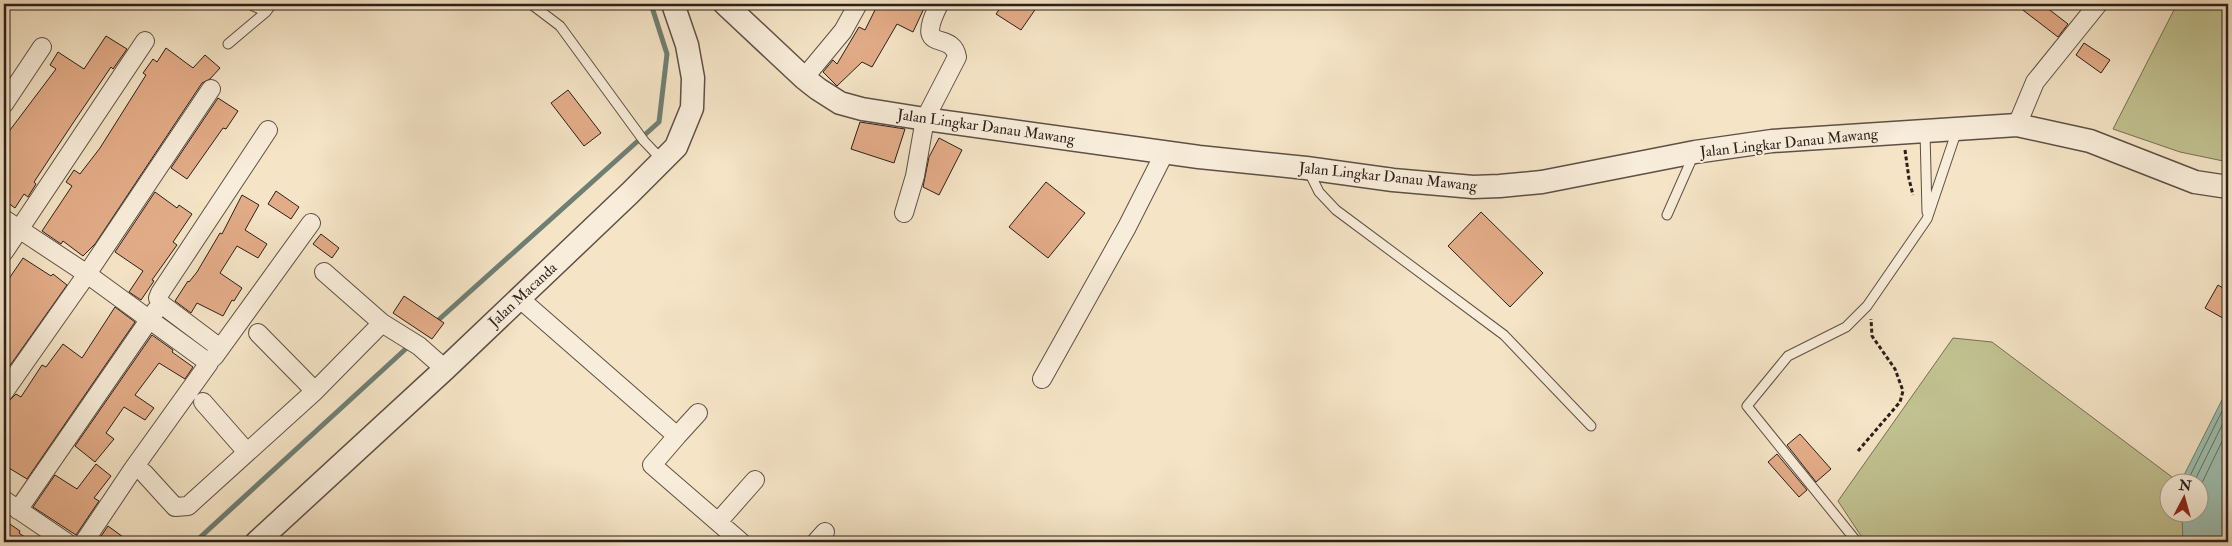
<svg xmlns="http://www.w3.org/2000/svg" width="2232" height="546" font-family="'IM FELL Double Pica',serif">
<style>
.green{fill:#c2c291;stroke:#767056}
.water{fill:#9dbfb0;stroke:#6f7f74}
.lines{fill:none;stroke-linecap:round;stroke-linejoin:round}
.shore{stroke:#646f66;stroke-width:1}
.stream{stroke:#6f7f74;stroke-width:5}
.building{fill:#e3ac88;stroke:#2b1f1b}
.service-casing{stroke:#5e5046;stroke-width:11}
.minor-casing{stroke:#5e5046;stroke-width:20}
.tertiary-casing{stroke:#5e5046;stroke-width:25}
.path{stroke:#2b1f1b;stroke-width:3;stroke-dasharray:4 2.5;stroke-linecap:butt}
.service{stroke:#f8edda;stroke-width:9}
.minor{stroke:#f8edda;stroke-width:18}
.tertiary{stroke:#f8edda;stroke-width:22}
.labels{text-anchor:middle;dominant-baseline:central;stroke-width:4;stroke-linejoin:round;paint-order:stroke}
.street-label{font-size:15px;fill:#2b1f1b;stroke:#f8edda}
</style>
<rect width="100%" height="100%" fill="#f5e4c6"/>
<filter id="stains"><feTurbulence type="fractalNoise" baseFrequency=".004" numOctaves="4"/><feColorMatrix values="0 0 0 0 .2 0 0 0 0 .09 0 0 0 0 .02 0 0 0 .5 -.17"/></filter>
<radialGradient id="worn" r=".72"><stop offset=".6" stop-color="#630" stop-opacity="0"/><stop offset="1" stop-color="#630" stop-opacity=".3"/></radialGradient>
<path class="green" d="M 2177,4 L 2228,4 L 2228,162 L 2180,152 L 2113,129 Z
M 1953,338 L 1992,342 L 2180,483 L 2170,484 L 2170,514 L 2182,514 L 2183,542 L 1865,542 L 1838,501 Z"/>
<path class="water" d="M 2228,388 L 2228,542 L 2183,542 L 2182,514 L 2200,514 L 2200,484 L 2180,483 Z"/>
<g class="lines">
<path class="shore" d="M 2186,484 L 2228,399
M 2193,484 L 2228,413
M 2200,487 L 2228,429"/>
<path class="stream" d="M 435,323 L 659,122 L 667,54 L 651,4
M 195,542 L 410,345"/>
</g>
<path class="building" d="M 878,4 L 926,4 L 913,32 L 897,24 L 872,67 L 862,62 L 837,86 L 823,72 L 833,60 L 837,64 L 859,27 L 865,30 Z
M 1003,4 L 1039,4 L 1021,30 L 996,14 Z
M 2015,4 L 2042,4 L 2068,24 L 2058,37 Z
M 106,36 L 127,49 L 113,69 L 111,67 L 71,126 L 34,182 L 36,184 L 28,197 L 24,194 L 15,208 L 4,200 L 4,138 L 56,69 L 50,65 L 58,52 L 84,69 Z
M 2084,43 L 2110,60 L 2101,73 L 2076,55 Z
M 166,48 L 193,68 L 205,55 L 220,68 L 210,79 L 202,83 L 95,244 L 83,256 L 63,241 L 61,244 L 42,231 L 72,186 L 66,182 L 74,170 L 80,174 L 100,148 L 146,75 L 143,73 L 153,59 L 157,62 Z
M 568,90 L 601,133 L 584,146 L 551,103 Z
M 218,98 L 238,111 L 226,129 L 223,128 L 187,179 L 171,168 Z
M 860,122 L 905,129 L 894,163 L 851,149 Z
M 939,138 L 962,150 L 939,195 L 923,187 L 929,157 Z
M 1046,182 L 1085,213 L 1048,258 L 1009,227 Z
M 276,191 L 299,207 L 291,219 L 268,204 Z
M 155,192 L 177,208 L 179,205 L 192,214 L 173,242 L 177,245 L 152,280 L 154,281 L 141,300 L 129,292 L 143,271 L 115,252 Z
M 242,195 L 259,205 L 245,230 L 267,244 L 258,258 L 237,246 L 220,273 L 242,288 L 234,301 L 232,300 L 223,316 L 197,303 L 191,313 L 175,301 L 188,281 L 189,282 L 197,272 L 220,233 L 222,234 Z
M 1481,212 L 1543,273 L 1510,307 L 1448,246 Z
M 321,234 L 339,248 L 332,258 L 313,244 Z
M 23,258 L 51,276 L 53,274 L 67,285 L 4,374 L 4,286 Z
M 2218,285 L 2228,291 L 2228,321 L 2205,308 Z
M 404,296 L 444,323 L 432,339 L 393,313 Z
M 115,307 L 135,322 L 27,479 L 4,465 L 4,403 L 9,401 L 16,394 L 21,397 L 42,365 L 46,367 L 63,344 L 82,358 Z
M 152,335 L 173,350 L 172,352 L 193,367 L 185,379 L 159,363 L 135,395 L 154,408 L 145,420 L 124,407 L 106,433 L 114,439 L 95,462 L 75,446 Z
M 1800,434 L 1831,469 L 1816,482 L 1787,445 Z
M 1777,454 L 1807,490 L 1799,497 L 1768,462 Z
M 96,464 L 111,476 L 94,498 L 99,501 L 76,535 L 33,507 L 55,475 L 77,489 Z
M 4,520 L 20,531 L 19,533 L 32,542 L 4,542 Z
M 108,526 L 130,542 L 97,542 Z"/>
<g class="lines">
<defs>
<path id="service" d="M 249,4 L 266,12
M 531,4 L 560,26 L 644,141 L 663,161
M 228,44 L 266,12 L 272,4
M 1925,132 L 1927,212
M 1308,170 L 1319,192 L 1336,210 L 1504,335 L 1591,426
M 1667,215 L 1694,154
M 1857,542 L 1747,406 L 1788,356 L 1846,327 L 1867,306 L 1927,219 L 1957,130"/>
<path id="minor" d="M 804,78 L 843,31 L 858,4
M 4,104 L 42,47
M 2017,125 L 2035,82 L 2098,4
M 904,213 L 915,176 L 925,119 L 957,57 C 952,28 913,57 939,4
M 4,219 L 87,274 L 209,363 L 133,469 L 84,542
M 4,252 L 145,41
M 324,272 L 382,323 L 419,346 L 445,369
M 519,298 L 677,436 L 652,465 L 741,542
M 258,333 L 315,391
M 220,348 L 160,303 L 158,298 L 160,293 L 268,130
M 214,357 L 311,223
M 1042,379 L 1127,227 L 1165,152
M 4,392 L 87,274 L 211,89
M 203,402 L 246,451
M 677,436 L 698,413
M 144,473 L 175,507 L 188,506 L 315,391 L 382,323
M 4,500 L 66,542
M 18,510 L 156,310
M 718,522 L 755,480
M 816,542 L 825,532"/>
<path id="tertiary" d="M 725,4 L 804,78 L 818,89 L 840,103 L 862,109 L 925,119 L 1199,157 L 1306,168 L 1393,180 L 1473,187 L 1500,186 L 1542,182 L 1695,152 L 1772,141 L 2017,125 L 2090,141 L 2195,182 L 2228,187
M 257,542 L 445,369 L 630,193 L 676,147 L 692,108 L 693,78 L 687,45 L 673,4"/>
</defs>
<use href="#service" class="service-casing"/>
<use href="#minor" class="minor-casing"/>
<use href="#tertiary" class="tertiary-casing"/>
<path class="path" d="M 1905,150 L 1909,179 L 1913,195
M 1858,451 L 1900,402 L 1903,391 L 1895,369 L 1872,336 L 1871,319"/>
<use href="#service" class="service"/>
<use href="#minor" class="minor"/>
<use href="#tertiary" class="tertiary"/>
</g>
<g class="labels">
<g class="street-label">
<text transform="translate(986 127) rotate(8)">Jalan Lingkar Danau Mawang</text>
<text transform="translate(1789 143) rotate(-6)">Jalan Lingkar Danau Mawang</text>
<text transform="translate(1388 177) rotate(6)">Jalan Lingkar Danau Mawang</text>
<text transform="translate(523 295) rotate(-43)">Jalan Macanda</text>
</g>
</g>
<rect width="2232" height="546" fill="none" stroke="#f5e4c6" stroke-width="20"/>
<rect x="5" y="5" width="2222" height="536" fill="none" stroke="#2b1f1b" stroke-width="2.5"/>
<rect x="10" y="10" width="2212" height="526" fill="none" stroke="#2b1f1b"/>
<g transform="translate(2184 498) rotate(6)"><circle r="24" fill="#f8edda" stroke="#a69b8e"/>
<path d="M0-4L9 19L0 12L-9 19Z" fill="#8f2418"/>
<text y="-8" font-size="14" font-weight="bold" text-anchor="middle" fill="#2b1f1b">N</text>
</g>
<rect width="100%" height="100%" filter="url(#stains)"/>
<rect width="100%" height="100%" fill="url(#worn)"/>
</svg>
